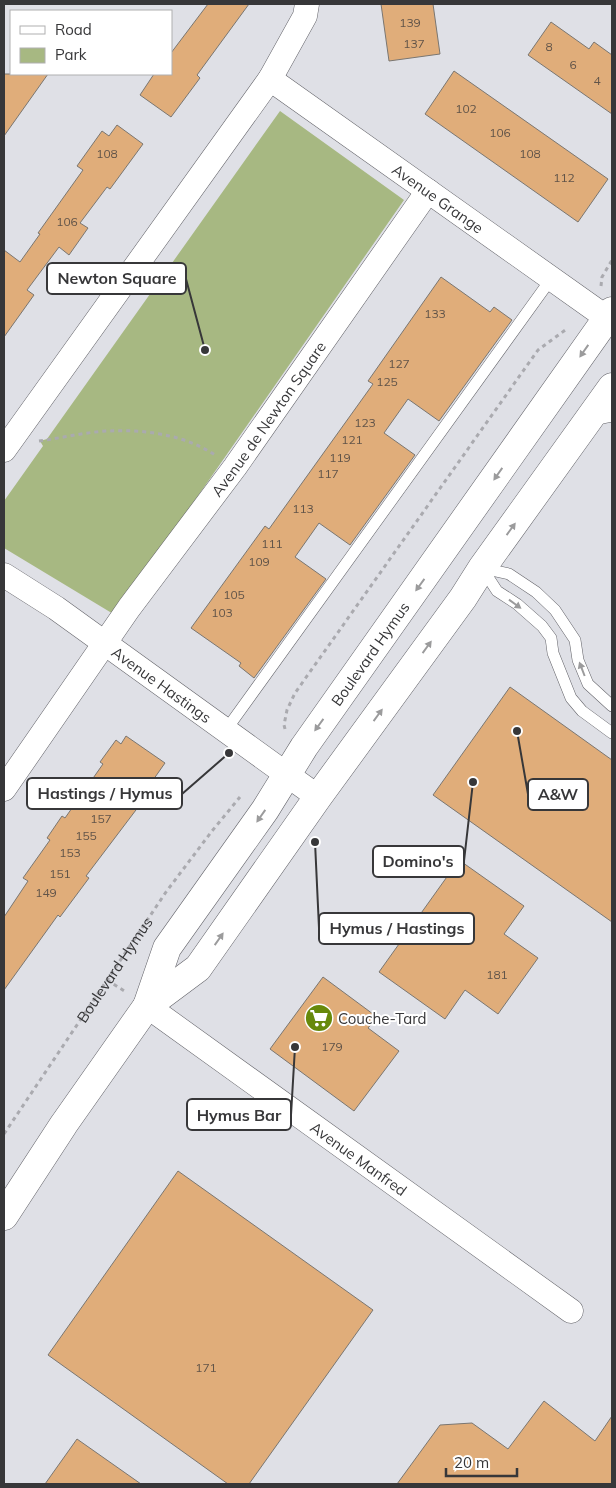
<svg xmlns="http://www.w3.org/2000/svg" width="616" height="1488" font-family="Mulish,sans-serif">
<style>
.park{fill:#a7b882}
.building{fill:#e0ad7a;stroke:#7a7671}
.lines{fill:none;stroke-linecap:round;stroke-linejoin:round}
.lane-casing{stroke:#636369;stroke-width:12}
.street-casing{stroke:#636369;stroke-width:25}
.secondary-casing{stroke:#636369;stroke-width:29}
.path{stroke:#aaaaaf;stroke-width:3;stroke-dasharray:4 4;stroke-linecap:butt}
.lane{stroke:#fff;stroke-width:11}
.street{stroke:#fff;stroke-width:24}
.secondary{stroke:#fff;stroke-width:28}
.oneway{fill:#9b9b9c}
.labels{text-anchor:middle;dominant-baseline:central;stroke-width:4;stroke-linejoin:round;paint-order:stroke}
.number-label{font-size:12px;fill:#615449}
.street-label{font-size:15px;fill:#373739;stroke:#fff}
.poi-label{font-size:15px;fill:#373739;stroke:#fff;text-anchor:start}
.leader{fill:none;stroke:#373739;stroke-width:2}
.callout-dot{fill:#373739;stroke:#fff;stroke-width:2}
.callout{fill:#fff;stroke:#373739;stroke-width:2}
.callout-label{font-size:16px;text-anchor:middle;font-weight:bold;fill:#373739}
</style>
<rect width="100%" height="100%" fill="#dfe0e6"/>
<path class="park" d="M 280,111 L 404,200 L 115,615 L 4,548 L 4,501 L 43,446 L 40,441 L 47,439 Z"/>
<path class="building" d="M 208,4 L 249,4 L 197,75 L 200,78 L 171,117 L 140,95 L 154,74 L 171,74 L 171,53 Z
M 381,4 L 433,4 L 440,54 L 389,61 Z
M 551,22 L 589,49 L 594,42 L 612,55 L 612,114 L 528,55 Z
M 454,71 L 608,179 L 578,222 L 425,114 Z
M 4,74 L 48,74 L 4,136 Z
M 117,125 L 143,144 L 110,189 L 107,187 L 80,223 L 88,228 L 69,255 L 59,247 L 27,290 L 34,295 L 4,337 L 4,250 L 20,262 L 40,234 L 38,233 L 83,170 L 77,166 L 102,131 L 109,136 Z
M 441,277 L 490,312 L 494,307 L 512,320 L 439,421 L 408,399 L 384,433 L 415,455 L 350,545 L 319,523 L 295,557 L 326,579 L 254,678 L 239,666 L 241,663 L 191,628 L 265,526 L 269,529 L 373,384 L 368,381 Z
M 510,687 L 612,760 L 612,922 L 433,795 Z
M 126,736 L 165,763 L 139,800 L 142,802 L 86,876 L 89,878 L 60,917 L 58,915 L 4,990 L 4,917 L 28,881 L 23,878 L 50,840 L 47,838 L 62,816 L 65,818 L 103,764 L 100,762 L 116,740 L 121,744 Z
M 459,860 L 524,906 L 504,934 L 538,958 L 498,1014 L 465,990 L 445,1019 L 379,972 Z
M 323,977 L 377,1017 L 368,1028 L 399,1051 L 354,1111 L 270,1049 Z
M 178,1171 L 373,1310 L 249,1484 L 228,1484 L 48,1355 Z
M 544,1401 L 595,1441 L 612,1416 L 612,1484 L 397,1484 L 440,1425 L 472,1423 L 508,1449 Z
M 77,1439 L 141,1484 L 45,1484 Z"/>
<g class="lines">
<defs>
<path id="lane" d="M 592,420 L 612,416
M 482,568 L 497,591 L 517,604 L 542,626 L 551,638 L 553,653 L 571,698 L 582,711 L 612,733
M 482,568 L 509,574 L 536,592 L 555,610 L 575,640 L 578,660 L 588,684 L 612,706
M 226,730 L 551,279"/>
<g id="street">
<path id="s2" d="M 270,79 L 607,318"/>
<path d="M 4,450 L 270,79 L 305,16 L 307,4"/>
<path id="s3" d="M 4,575 L 56,608 L 318,797"/>
<path id="s4" d="M 4,789 L 129,608 L 235,467 L 428,191"/>
<path id="s5" d="M 147,1006 L 571,1311"/>
</g>
<g id="secondary">
<path id="s6" d="M 147,1006 L 167,948 L 265,810 L 304,747 L 612,311"/>
<path d="M 4,1216 L 64,1124 L 147,1006 L 198,968 L 318,797 L 463,598 L 482,568 L 612,387"/>
</g>
</defs>
<use href="#lane" class="lane-casing"/>
<use href="#street" class="street-casing"/>
<use href="#secondary" class="secondary-casing"/>
<g class="path">
<path d="M 601,286 L 602,277 L 612,260"/>
<path d="M 39,441 C 62,438 85,432 108,431 C 144,429 185,435 215,455"/>
<path d="M 285,729 L 284,725 L 287,710 L 295,693 L 538,350 L 568,328"/>
<path d="M 107,980 L 126,992"/>
<path id="s1" d="M 4,1134 L 166,892 L 212,831 L 240,797"/>
</g>
<use href="#lane" class="lane"/>
<use href="#street" class="street"/>
<use href="#secondary" class="secondary"/>
</g>
<defs><path id="oneway-solid" d="M-6-.8H1V-3.2L6.5 0L1 3.2V.8H-6Z" transform="scale(1.25)"/></defs>
<g class="oneway">
<use href="#oneway-solid" transform="translate(584 351) rotate(125)"/>
<use href="#oneway-solid" transform="translate(498 474) rotate(125)"/>
<use href="#oneway-solid" transform="translate(511 529) rotate(-54)"/>
<use href="#oneway-solid" transform="translate(420 585) rotate(126)"/>
<use href="#oneway-solid" transform="translate(515 604) rotate(36)"/>
<use href="#oneway-solid" transform="translate(427 647) rotate(-54)"/>
<use href="#oneway-solid" transform="translate(582 669) rotate(-111)"/>
<use href="#oneway-solid" transform="translate(378 715) rotate(-54)"/>
<use href="#oneway-solid" transform="translate(319 725) rotate(126)"/>
<use href="#oneway-solid" transform="translate(261 816) rotate(125)"/>
<use href="#oneway-solid" transform="translate(219 939) rotate(-55)"/>
</g>
<defs>
<symbol id="supermarket-disc" viewBox="-11 -11 22 22"><circle r="9.5" fill="#67890b" stroke="#fff"/><path d="M-6-5.5h2.5l.6 2H6L4.5 2H-2.5L-4.4-4H-6ZM-1.5 3.2a1.3 1.3 0 1 0 .1 0ZM3 3.2a1.3 1.3 0 1 0 .1 0Z" fill="#fff"/></symbol>
</defs>
<g fill-rule="evenodd">
<use href="#supermarket-disc" x="303" y="1002" width="32" height="32"/>
</g>
<g class="labels">
<g class="number-label">
<text x="410" y="22">139</text>
<text x="414" y="43">137</text>
<text x="549" y="46">8</text>
<text x="573" y="64">6</text>
<text x="597" y="80">4</text>
<text x="466" y="108">102</text>
<text x="500" y="132">106</text>
<text x="107" y="153">108</text>
<text x="530" y="153">108</text>
<text x="564" y="177">112</text>
<text x="67" y="221">106</text>
<text x="435" y="313">133</text>
<text x="399" y="363">127</text>
<text x="387" y="381">125</text>
<text x="365" y="422">123</text>
<text x="352" y="439">121</text>
<text x="340" y="457">119</text>
<text x="328" y="473">117</text>
<text x="303" y="508">113</text>
<text x="272" y="543">111</text>
<text x="259" y="561">109</text>
<text x="234" y="594">105</text>
<text x="222" y="612">103</text>
<text x="101" y="818">157</text>
<text x="86" y="835">155</text>
<text x="70" y="852">153</text>
<text x="60" y="873">151</text>
<text x="46" y="892">149</text>
<text x="497" y="974">181</text>
<text x="332" y="1046">179</text>
<text x="206" y="1367">171</text>
</g>
<g class="street-label">
<text stroke="none"><textPath href="#s2" startOffset="206">Avenue Grange</textPath></text>
<text stroke="none"><textPath href="#s4" startOffset="455">Avenue de Newton Square</textPath></text>
<text stroke="none"><textPath href="#s6" startOffset="419">Boulevard Hymus</textPath></text>
<text stroke="none"><textPath href="#s3" startOffset="192">Avenue Hastings</textPath></text>
<text stroke="none"><textPath href="#s1" startOffset="198">Boulevard Hymus</textPath></text>
<text stroke="none"><textPath href="#s5" startOffset="261">Avenue Manfred</textPath></text>
</g>
<g class="poi-label">
<text x="338" y="1018">Couche-Tard</text>
</g>
</g>
<path class="leader" d="M205 350L186 279M229 753L182 794M517 731L528 794M473 782L464 861M315 842L319 928M295 1047L291 1115"/>
<g class="callout-dot">
<circle cx="205" cy="350" r="5"/>
<circle cx="229" cy="753" r="5"/>
<circle cx="517" cy="731" r="5"/>
<circle cx="473" cy="782" r="5"/>
<circle cx="315" cy="842" r="5"/>
<circle cx="295" cy="1047" r="5"/>
</g>
<g class="callout">
<rect x="47" y="263" width="139" height="31" rx="5"/>
<rect x="27" y="778" width="155" height="31" rx="5"/>
<rect x="528" y="779" width="60" height="31" rx="5"/>
<rect x="373" y="846" width="91" height="31" rx="5"/>
<rect x="319" y="913" width="155" height="31" rx="5"/>
<rect x="187" y="1099" width="104" height="31" rx="5"/>
</g>
<g class="callout-label">
<text x="117" y="284">Newton Square</text>
<text x="105" y="799">Hastings / Hymus</text>
<text x="558" y="800">A&amp;W</text>
<text x="418" y="867">Domino's</text>
<text x="397" y="934">Hymus / Hastings</text>
<text x="239" y="1121">Hymus Bar</text>
</g>
<rect width="616" height="1488" fill="none" stroke="#373739" stroke-width="10"/>
<rect x="10" y="10" width="162" height="65" fill="#ffffff" stroke="#afafb0"/>
<rect x="20" y="26" width="25" height="8" fill="#ffffff" stroke="#afafb0"/>
<text x="55" y="35" font-size="15" fill="#373739">Road</text>
<rect x="20" y="48" width="25" height="15" fill="#a7b882" stroke="#afafb0"/>
<text x="55" y="60" font-size="15" fill="#373739">Park</text>
<path d="M446 1468v8h71v-8" fill="none" stroke="#373739" stroke-width="2.5"/>
<text x="454" y="1468" font-size="15" fill="#373739" stroke="#ffffff" stroke-width="4" paint-order="stroke">20 m</text>
</svg>
